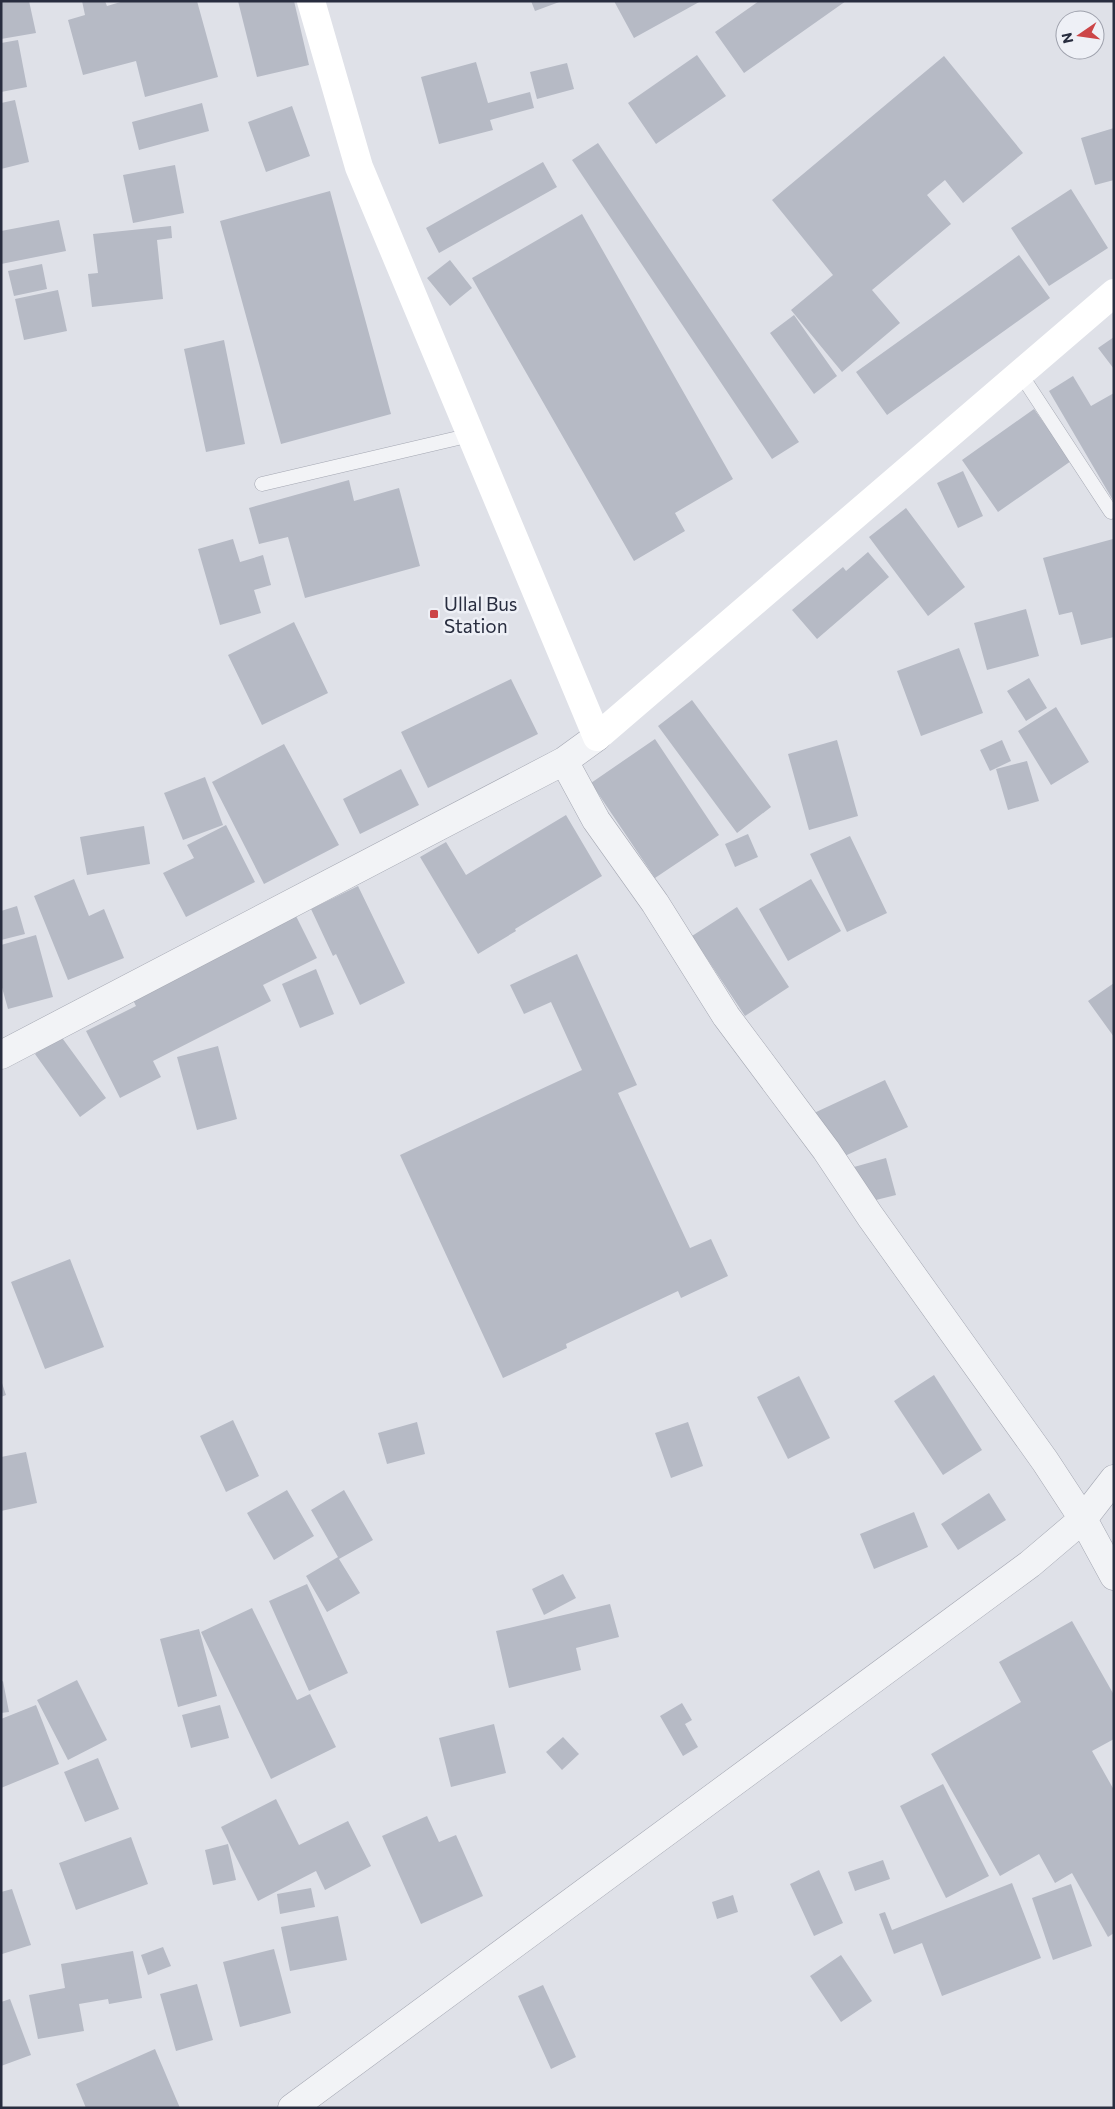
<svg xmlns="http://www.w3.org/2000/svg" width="1115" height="2109" font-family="Commissioner,sans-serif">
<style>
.building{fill:#b6bac5}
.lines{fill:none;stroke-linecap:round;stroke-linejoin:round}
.lane-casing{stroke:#a4a7b2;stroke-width:15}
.street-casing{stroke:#a4a7b2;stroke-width:29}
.lane{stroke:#f2f3f6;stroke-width:14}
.street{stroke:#f2f3f6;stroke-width:28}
.secondary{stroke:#fff;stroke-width:28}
.poi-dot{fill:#cc4547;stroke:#eef0f6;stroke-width:2}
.labels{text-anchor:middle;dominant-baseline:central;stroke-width:5;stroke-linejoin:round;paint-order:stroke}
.poi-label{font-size:19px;fill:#282d3f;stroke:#eef0f6;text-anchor:start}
</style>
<rect width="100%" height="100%" fill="#dfe1e8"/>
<path class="building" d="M 1,1 L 29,1 L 36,33 L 1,39 Z
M 82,1 L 105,1 L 107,6 L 124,1 L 197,1 L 218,77 L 145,97 L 136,61 L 83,75 L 68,20 L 85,15 Z
M 238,1 L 294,1 L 309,65 L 257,77 Z
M 531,1 L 562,1 L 535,11 Z
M 614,1 L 701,1 L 634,38 Z
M 759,1 L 846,1 L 744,73 L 715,32 Z
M 18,40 L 27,87 L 1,92 L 1,43 Z
M 697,55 L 726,96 L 656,144 L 628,103 Z
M 944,56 L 1023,153 L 963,203 L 945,180 L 927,195 L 951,224 L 872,290 L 900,323 L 842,372 L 791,310 L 833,275 L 772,200 Z
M 476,62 L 488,103 L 530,92 L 534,108 L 490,120 L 493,130 L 439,144 L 421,77 Z
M 567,63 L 574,89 L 537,99 L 530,72 Z
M 15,100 L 29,162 L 1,169 L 1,103 Z
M 202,103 L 209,131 L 139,150 L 132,122 Z
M 292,106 L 310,156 L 266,172 L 248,122 Z
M 1114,128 L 1114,180 L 1095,185 L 1081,138 Z
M 598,143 L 799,442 L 772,459 L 572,160 Z
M 543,162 L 557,187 L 439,253 L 426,228 Z
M 175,165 L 184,213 L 133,223 L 123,175 Z
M 1071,189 L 1108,248 L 1049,286 L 1011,228 Z
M 330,191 L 391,414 L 281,444 L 220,221 Z
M 582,214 L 733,479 L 675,513 L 685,531 L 634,561 L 472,278 Z
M 59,220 L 66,251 L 1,264 L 1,231 Z
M 171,226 L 172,238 L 157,240 L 163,299 L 92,307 L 88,274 L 98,273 L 93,234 Z
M 1019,255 L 1050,298 L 887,415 L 856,372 Z
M 450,260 L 472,288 L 450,306 L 427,278 Z
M 42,264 L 47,289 L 14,296 L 8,271 Z
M 58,290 L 67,331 L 24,340 L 15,299 Z
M 794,315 L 837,376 L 814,394 L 770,333 Z
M 1114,337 L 1114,369 L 1098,348 Z
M 224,340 L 245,444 L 206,452 L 184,349 Z
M 1073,376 L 1091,406 L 1114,393 L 1114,502 L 1049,391 Z
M 1034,409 L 1071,461 L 998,512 L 962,460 Z
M 963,471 L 983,516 L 958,528 L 937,483 Z
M 349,480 L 354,501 L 399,488 L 420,566 L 305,598 L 288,537 L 259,544 L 249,508 Z
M 906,508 L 965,587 L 928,616 L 869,537 Z
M 233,539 L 240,562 L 263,555 L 271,585 L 254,590 L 261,613 L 220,625 L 198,549 Z
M 1113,539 L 1114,637 L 1081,645 L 1072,612 L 1059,615 L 1043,558 Z
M 868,552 L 889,577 L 817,639 L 792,610 L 843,567 L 846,571 Z
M 1026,609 L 1039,656 L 987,670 L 974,623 Z
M 294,622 L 328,693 L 262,725 L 228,655 Z
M 959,648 L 983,713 L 921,736 L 897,671 Z
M 1029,678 L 1047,708 L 1026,721 L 1007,691 Z
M 511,679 L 538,734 L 428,788 L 401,732 Z
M 692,700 L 771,807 L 737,833 L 658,726 Z
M 1056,707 L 1089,762 L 1051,785 L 1018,731 Z
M 655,739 L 719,835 L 655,878 L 591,783 Z
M 837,740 L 858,816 L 809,830 L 788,754 Z
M 1002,740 L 1011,761 L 990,771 L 980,750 Z
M 284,744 L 339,845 L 264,884 L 212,782 Z
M 1027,761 L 1039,801 L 1008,810 L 996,769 Z
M 401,769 L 419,805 L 360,834 L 343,799 Z
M 205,777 L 223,825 L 183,840 L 164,793 Z
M 566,815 L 602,876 L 515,929 L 516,931 L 478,954 L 420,857 L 446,842 L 466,875 Z
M 226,825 L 255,882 L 186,917 L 163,873 L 194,858 L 187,845 Z
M 144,826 L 150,864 L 87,875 L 80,837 Z
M 748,834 L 758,857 L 735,867 L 725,844 Z
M 850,836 L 887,913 L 847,932 L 810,854 Z
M 74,879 L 89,916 L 104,909 L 124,958 L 68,980 L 34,896 Z
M 811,879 L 841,931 L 788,961 L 759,909 Z
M 358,886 L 405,983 L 360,1005 L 336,954 L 333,956 L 311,909 Z
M 17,906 L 25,934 L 1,940 L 1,911 Z
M 737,907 L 789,987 L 745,1016 L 692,936 Z
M 295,914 L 317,958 L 263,985 L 271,1001 L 153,1061 L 161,1077 L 120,1098 L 86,1031 L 136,1006 L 131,996 Z
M 36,935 L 53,997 L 8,1009 L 1,984 L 1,945 Z
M 577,954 L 637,1085 L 618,1093 L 690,1248 L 711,1239 L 728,1276 L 681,1298 L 678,1291 L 566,1344 L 567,1348 L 503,1378 L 400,1155 L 582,1070 L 551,1002 L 524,1014 L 510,985 Z
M 316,969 L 334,1014 L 300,1028 L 282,984 Z
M 1114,983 L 1114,1037 L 1088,1001 Z
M 60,1035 L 106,1098 L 80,1117 L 35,1054 Z
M 218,1046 L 237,1119 L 197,1130 L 177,1057 Z
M 885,1080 L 908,1127 L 836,1160 L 814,1113 Z
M 886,1158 L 896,1195 L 864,1203 L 854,1167 Z
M 70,1259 L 104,1347 L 45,1369 L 11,1282 Z
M 934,1375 L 982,1450 L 943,1475 L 894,1401 Z
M 799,1376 L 830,1438 L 788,1459 L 757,1397 Z
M 1,1380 L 6,1395 L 1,1397 Z
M 233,1420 L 259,1476 L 226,1492 L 200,1436 Z
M 417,1422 L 425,1454 L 387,1464 L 378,1433 Z
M 688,1422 L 703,1466 L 671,1478 L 655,1433 Z
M 26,1452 L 37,1503 L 1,1511 L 1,1457 Z
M 287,1490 L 314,1536 L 274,1560 L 247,1513 Z
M 344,1490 L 373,1540 L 339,1559 L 360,1593 L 327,1612 L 306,1576 L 338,1557 L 311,1510 Z
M 989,1493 L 1006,1520 L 958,1550 L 941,1524 Z
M 914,1512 L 928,1547 L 874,1569 L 860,1534 Z
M 563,1574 L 576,1598 L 544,1615 L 532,1589 Z
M 307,1584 L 348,1673 L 309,1691 L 269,1601 Z
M 610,1604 L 619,1637 L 576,1648 L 581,1670 L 509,1688 L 496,1631 Z
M 252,1608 L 297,1700 L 310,1694 L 336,1747 L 271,1779 L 201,1632 Z
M 1072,1621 L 1114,1695 L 1114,1739 L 1092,1751 L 1114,1790 L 1114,1933 L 1108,1937 L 1072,1873 L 1055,1883 L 1039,1854 L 1000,1876 L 931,1754 L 1021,1702 L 999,1662 Z
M 199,1629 L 217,1696 L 178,1707 L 160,1639 Z
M 77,1680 L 107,1740 L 68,1760 L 37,1700 Z
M 3,1681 L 9,1712 L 1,1713 L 1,1682 Z
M 682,1703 L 692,1720 L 685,1724 L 698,1747 L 683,1756 L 660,1716 Z
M 36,1705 L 59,1764 L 1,1788 L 1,1719 Z
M 220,1705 L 229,1738 L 191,1748 L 182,1715 Z
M 494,1724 L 506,1773 L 451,1787 L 439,1738 Z
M 563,1737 L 579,1754 L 562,1770 L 546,1752 Z
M 98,1758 L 119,1809 L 85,1822 L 64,1772 Z
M 943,1784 L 989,1876 L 946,1898 L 900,1806 Z
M 276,1799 L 299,1845 L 348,1821 L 371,1866 L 325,1890 L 316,1871 L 258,1901 L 221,1827 Z
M 427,1816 L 439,1842 L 456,1835 L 483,1896 L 421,1924 L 382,1836 Z
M 131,1837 L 148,1884 L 76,1910 L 59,1863 Z
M 228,1844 L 236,1880 L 213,1885 L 205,1850 Z
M 883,1860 L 890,1879 L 855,1891 L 848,1872 Z
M 819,1870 L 843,1923 L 814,1936 L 790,1884 Z
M 1012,1883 L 1041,1958 L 942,1996 L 922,1943 L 894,1954 L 879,1914 L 885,1912 L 892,1930 Z
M 1071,1884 L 1092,1946 L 1053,1960 L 1032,1898 Z
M 311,1888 L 315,1907 L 280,1914 L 277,1894 Z
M 12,1889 L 31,1945 L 2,1954 L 1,1892 Z
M 733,1895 L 738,1912 L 717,1919 L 712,1902 Z
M 338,1916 L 347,1960 L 290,1971 L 281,1927 Z
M 163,1947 L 171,1966 L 148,1975 L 141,1955 Z
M 274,1949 L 291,2013 L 240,2027 L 223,1962 Z
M 133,1951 L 142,1998 L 109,2004 L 108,1999 L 79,2004 L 84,2031 L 38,2039 L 29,1995 L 65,1988 L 61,1964 Z
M 841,1955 L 872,2001 L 841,2022 L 810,1976 Z
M 197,1984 L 213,2040 L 176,2051 L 160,1994 Z
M 543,1985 L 576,2057 L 551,2069 L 518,1996 Z
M 10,1999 L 31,2055 L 1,2066 L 1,2002 Z
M 155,2049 L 180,2108 L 86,2108 L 76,2084 Z"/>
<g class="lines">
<defs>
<path id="lane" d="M 1020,373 L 1111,512
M 262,484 L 471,435"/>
<path id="street" d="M 564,761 L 596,820 L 655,903 L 726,1016 L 826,1150 L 870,1216 L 1045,1461 L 1083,1519 L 1114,1576
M 1,1055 L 564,761 L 597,737
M 292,2108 L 1030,1564 L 1083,1519 L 1114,1479"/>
</defs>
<use href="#lane" class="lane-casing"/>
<use href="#street" class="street-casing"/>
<use href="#lane" class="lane"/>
<use href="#street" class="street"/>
<path class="secondary" d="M 311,1 L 359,167 L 597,737 L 1114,293"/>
</g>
<rect class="poi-dot" x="429" y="609" width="10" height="10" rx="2.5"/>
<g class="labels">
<g class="poi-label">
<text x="444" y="603">Ullal Bus<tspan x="444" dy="22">Station</tspan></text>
</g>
</g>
<rect width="1115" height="2109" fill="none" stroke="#282d3f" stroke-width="5"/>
<g transform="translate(1080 35) rotate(257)"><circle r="24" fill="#eef0f6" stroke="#9fa2ad"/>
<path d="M0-4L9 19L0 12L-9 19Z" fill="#cc4547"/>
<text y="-8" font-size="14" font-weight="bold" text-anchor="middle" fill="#282d3f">N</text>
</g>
</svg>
